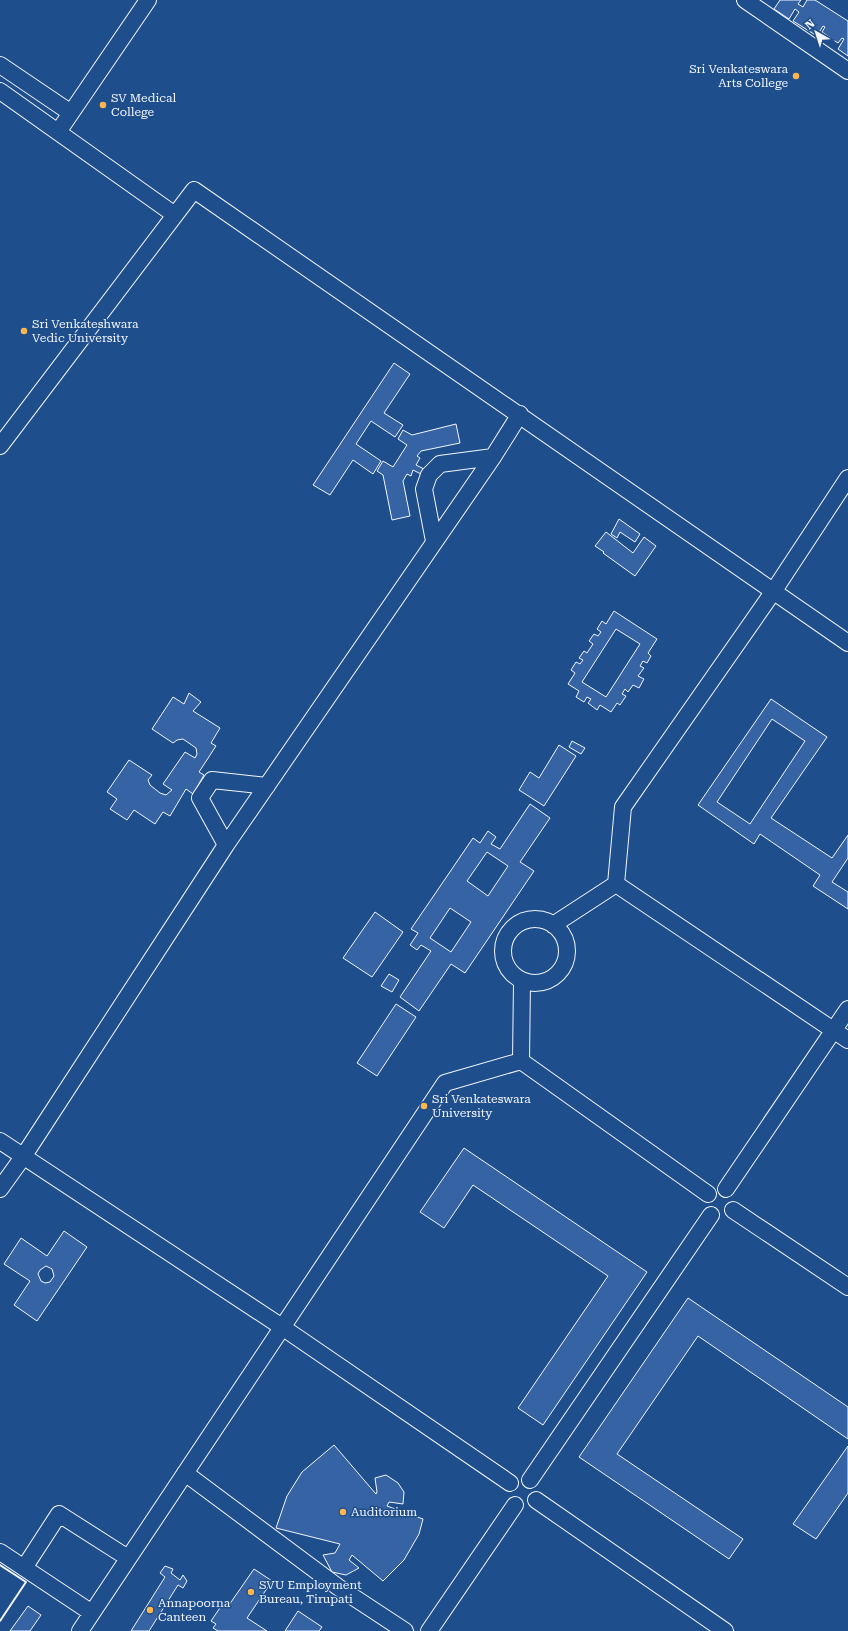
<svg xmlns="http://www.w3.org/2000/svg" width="848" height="1631" font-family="'Roboto Serif',serif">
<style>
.building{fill:#3563a3;stroke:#f2f6ff;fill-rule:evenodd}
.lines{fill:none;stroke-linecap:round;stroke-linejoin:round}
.minor-casing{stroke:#f2f6ff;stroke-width:18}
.minor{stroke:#1f4e8c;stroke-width:16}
.wall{stroke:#f2f6ff;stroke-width:2}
.poi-dot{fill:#ffb74d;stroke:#1f4e8c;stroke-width:1.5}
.labels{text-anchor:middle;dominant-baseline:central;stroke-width:3;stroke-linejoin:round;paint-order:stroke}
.poi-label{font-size:12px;fill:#f2f6ff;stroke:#1f4e8c;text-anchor:start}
</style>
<rect width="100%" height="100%" fill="#1f4e8c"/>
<path class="building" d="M 780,0 L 801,0 L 798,4 L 803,7 L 807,0 L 815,0 L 848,21 L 848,56 L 838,49 L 844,39 L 842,38 L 838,43 L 822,32 L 825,27 L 823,26 L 817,36 L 793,21 L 799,12 L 795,9 L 789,19 L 774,9 Z
M 394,363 L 410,374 L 384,413 L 403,425 L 395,437 L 371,421 L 356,444 L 381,461 L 373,474 L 353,460 L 330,495 L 313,485 Z
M 456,424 L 460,443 L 421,451 L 417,456 L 420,458 L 416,465 L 424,469 L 421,474 L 413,470 L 411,476 L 407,474 L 403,481 L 410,516 L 392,520 L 383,475 L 377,471 L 383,461 L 393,467 L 407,445 L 398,439 L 403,430 L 412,435 Z
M 619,519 L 640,534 L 635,542 L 620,532 L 617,538 L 611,534 Z
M 606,532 L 633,553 L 644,537 L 656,546 L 635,576 L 603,553 L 604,552 L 595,546 Z
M 614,611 L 657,639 L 648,653 L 651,656 L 647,663 L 643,661 L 640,666 L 644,668 L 638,676 L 644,679 L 639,688 L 633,685 L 628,692 L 625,689 L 622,694 L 626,696 L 620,705 L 617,703 L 611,712 L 600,705 L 597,710 L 588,703 L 591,699 L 587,697 L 584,702 L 576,697 L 579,691 L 568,684 L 575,673 L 571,670 L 576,662 L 580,664 L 583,660 L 579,658 L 584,651 L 587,653 L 593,644 L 589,641 L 594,634 L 598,636 L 601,632 L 597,629 L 602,621 L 606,624 ZM 616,629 L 640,644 L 606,697 L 582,682 Z
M 189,693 L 201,702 L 193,711 L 220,728 L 211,743 L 216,746 L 199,772 L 204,775 L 193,794 L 186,789 L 170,816 L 163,812 L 155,824 L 134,810 L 127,820 L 110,809 L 117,799 L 107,792 L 129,760 L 152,775 L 148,780 L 150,785 L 160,793 L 166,795 L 172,790 L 163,784 L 185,752 L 195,758 L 197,754 L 196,748 L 183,739 L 177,740 L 173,743 L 152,729 L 173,697 L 184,704 Z
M 771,699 L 827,737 L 771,818 L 832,858 L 848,835 L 848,858 L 832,882 L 848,892 L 848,909 L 813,886 L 820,875 L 760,834 L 754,844 L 698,805 ZM 772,719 L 805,741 L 750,824 L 717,802 Z
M 572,741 L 585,748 L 581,754 L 569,747 Z
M 559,745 L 576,756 L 544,806 L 519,790 L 530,772 L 539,778 Z
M 530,804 L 550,818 L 520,862 L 534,871 L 465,973 L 451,964 L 419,1011 L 400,997 L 431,951 L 421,945 L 417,950 L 410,945 L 418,933 L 411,929 L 473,838 L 480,843 L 488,831 L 496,837 L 491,844 L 500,849 ZM 487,852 L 508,866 L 488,896 L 467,881 ZM 450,908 L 471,922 L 451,952 L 430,938 Z
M 375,912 L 403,932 L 372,977 L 343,958 Z
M 389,974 L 399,980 L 392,992 L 381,986 Z
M 396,1004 L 416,1017 L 377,1076 L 357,1063 Z
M 464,1148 L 647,1272 L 543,1425 L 518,1408 L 608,1276 L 473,1185 L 444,1228 L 420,1212 Z
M 64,1231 L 87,1247 L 37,1321 L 14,1305 L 30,1281 L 4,1264 L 21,1238 L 47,1256 ZM 46,1266 L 52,1269 L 54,1276 L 50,1282 L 45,1283 L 41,1281 L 38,1274 L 40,1270 Z
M 688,1298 L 848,1407 L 848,1439 L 698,1336 L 617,1454 L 743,1539 L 729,1559 L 579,1457 Z
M 334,1445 L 376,1494 L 377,1492 L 375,1478 L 386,1475 L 398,1483 L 404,1492 L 403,1504 L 389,1502 L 387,1506 L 423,1519 L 419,1534 L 404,1560 L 383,1581 L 352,1555 L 349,1560 L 359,1568 L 346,1575 L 332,1572 L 323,1555 L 335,1553 L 340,1544 L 276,1528 L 287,1496 L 302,1472 Z
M 848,1446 L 848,1493 L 816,1539 L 793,1524 Z
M 165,1566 L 173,1569 L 171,1573 L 180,1580 L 183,1575 L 187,1581 L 183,1588 L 178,1585 L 149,1631 L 131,1631 L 165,1577 L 160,1573 Z
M 254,1569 L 272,1581 L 247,1618 L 267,1631 L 218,1631 L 213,1628 L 216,1624 L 211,1621 L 224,1602 L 229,1605 Z
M 28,1606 L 41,1615 L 30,1631 L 10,1631 Z
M 298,1611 L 322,1627 L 319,1631 L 285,1631 Z"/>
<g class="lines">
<defs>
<path id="minor" d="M 745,0 L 848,71
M 0,65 L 71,113
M 0,91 L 175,215
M 58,132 L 148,0
M 0,446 L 194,190 L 848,643
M 434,541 L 424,489 L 429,475 L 440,464 L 493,457
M 226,845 L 200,798 L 212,780 L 267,786
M 616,884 L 623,807 L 773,592 L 848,478
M 616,884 L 848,1040
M503 951a32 32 0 1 1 64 0a32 32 0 1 1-64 0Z
M 553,925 L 616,884
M 521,1061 L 522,981
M 0,1141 L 282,1327 L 510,1483
M 0,1189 L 23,1157 L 226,845 L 493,457 L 520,414
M 726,1189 L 848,1009
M 733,1210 L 848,1287
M 185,1473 L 338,1587 L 405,1631
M 530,1480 L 711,1215
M 536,1500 L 725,1631
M 0,1552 L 92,1613
M 24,1568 L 59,1514 L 128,1558
M 80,1631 L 445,1083 L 521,1061 L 708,1194
M 429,1631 L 515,1505"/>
</defs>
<use href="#minor" class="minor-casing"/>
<use href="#minor" class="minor"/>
<path class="wall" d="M 0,1565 L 26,1582 L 0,1621"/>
</g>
<g class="poi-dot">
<circle cx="796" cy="76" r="4"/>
<circle cx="103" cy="105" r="4"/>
<circle cx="24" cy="331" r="4"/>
<circle cx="424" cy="1106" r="4"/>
<circle cx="343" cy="1512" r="4"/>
<circle cx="251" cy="1592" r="4"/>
<circle cx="150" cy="1610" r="4"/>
</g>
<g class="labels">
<g class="poi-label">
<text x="788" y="69" text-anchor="end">Sri Venkateswara<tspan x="788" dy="14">Arts College</tspan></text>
<text x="111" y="98">SV Medical<tspan x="111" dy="14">College</tspan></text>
<text x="32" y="324">Sri Venkateshwara<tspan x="32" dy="14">Vedic University</tspan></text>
<text x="432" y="1099">Sri Venkateswara<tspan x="432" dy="14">University</tspan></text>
<text x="351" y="1512">Auditorium</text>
<text x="259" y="1585">SVU Employment<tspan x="259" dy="14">Bureau, Tirupati</tspan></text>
<text x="158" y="1603">Annapoorna<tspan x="158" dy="14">Canteen</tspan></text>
</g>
</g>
<g transform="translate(816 32) rotate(321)" stroke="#1f4e8c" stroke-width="3" paint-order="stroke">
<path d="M0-3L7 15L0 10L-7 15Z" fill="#f2f6ff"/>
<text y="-6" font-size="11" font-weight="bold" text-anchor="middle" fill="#f2f6ff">N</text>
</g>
</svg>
